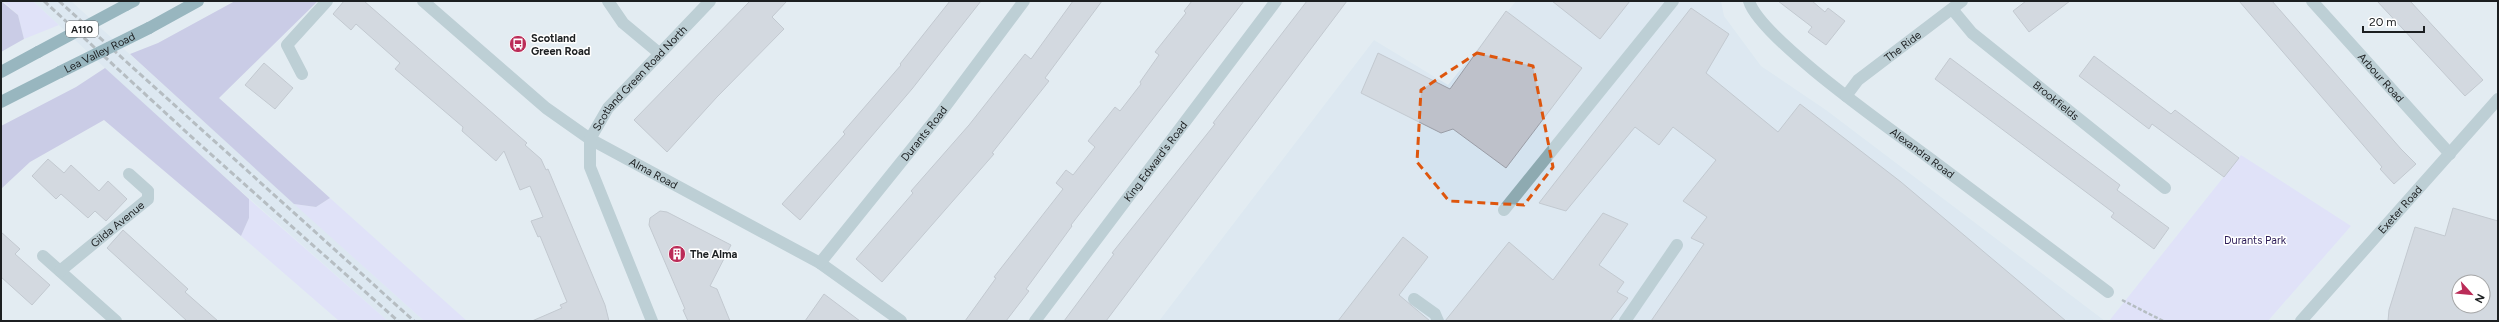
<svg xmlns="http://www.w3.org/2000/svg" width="2499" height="322" font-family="Figtree,sans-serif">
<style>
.built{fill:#d4e3ef}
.green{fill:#dbd6fe}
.forest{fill:#aca4d7}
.building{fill:#bec1ca;stroke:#9a9da6;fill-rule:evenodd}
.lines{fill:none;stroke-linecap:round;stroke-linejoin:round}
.path{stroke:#7e8488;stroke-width:2.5;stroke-dasharray:4 2;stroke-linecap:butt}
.minor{stroke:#8eaab1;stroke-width:12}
.major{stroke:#3c7481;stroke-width:12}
.rail{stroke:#7e8488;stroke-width:3;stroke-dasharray:6 3;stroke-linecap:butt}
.major-bridge{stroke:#3c7481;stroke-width:12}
.marked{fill:none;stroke:#de560d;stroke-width:3;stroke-dasharray:8 5;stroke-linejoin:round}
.labels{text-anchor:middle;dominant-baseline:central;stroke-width:3;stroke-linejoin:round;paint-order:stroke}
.shield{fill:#fff;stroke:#606264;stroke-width:1}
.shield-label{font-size:10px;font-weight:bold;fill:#1c1f21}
.poi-label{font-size:11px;font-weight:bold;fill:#1c1f21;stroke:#fff;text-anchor:start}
.street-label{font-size:11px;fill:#1c1f21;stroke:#fff}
.park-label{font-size:11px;fill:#2e1e59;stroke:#fff}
</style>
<rect width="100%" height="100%" fill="#e3ecf2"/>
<path class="built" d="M 33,1 L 71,1 L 424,321 L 388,321 L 164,123 Z
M 1516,1 L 1721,1 L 1724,16 L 1761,66 L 1826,110 L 2105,321 L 1159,321 L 1374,40 L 1448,85 Z"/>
<path class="green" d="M 3,1 L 33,1 L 59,25 L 24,39 L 18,15 Z
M 2241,155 L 2351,226 L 2268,321 L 2109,321 Z
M 330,198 L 467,321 L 424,321 L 294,204 L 316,207 Z
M 249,199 L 388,321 L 339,321 L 241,236 L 249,218 Z"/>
<path class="forest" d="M 1,1 L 18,15 L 24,39 L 1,52 Z
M 235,1 L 318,1 L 219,98 L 330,198 L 316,207 L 294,204 L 130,54 L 158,43 Z
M 105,68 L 249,199 L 249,218 L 241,236 L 104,120 L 30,162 L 1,189 L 1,126 L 76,87 Z"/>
<path class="building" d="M 344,1 L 364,1 L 527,143 L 525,145 L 541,159 L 546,170 L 548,169 L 605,305 L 609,321 L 532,321 L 562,308 L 560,305 L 567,302 L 540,236 L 538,237 L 531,221 L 543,217 L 530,186 L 520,190 L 504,151 L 496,161 L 462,131 L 463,127 L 395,69 L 400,63 L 356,24 L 351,30 L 333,14 Z
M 750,1 L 787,1 L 772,17 L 784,29 L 717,97 L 667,152 L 634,120 Z
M 950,1 L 981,1 L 912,89 L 800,220 L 782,204 L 845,134 L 843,132 L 901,65 L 900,64 Z
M 1073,1 L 1102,1 L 1045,78 L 1049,81 L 992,153 L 994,154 L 882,282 L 856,259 L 913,193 L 911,191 L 969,125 L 1025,54 L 1031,59 Z
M 1192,1 L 1244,1 L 1071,225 L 1072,226 L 1026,289 L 1029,291 L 1006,321 L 965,321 L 996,278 L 994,277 L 1063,189 L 1056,183 L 1066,170 L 1073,175 L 1095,147 L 1088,141 L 1115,107 L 1120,111 L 1141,84 L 1140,82 L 1159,55 L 1155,52 L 1186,13 L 1184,11 Z
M 1307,1 L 1347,1 L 1106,321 L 1064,321 L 1114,254 L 1112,253 L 1215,124 L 1213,123 Z
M 1552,1 L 1630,1 L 1600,39 Z
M 1778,1 L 1812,1 L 1825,12 L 1828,8 L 1845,21 L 1826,45 L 1808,32 L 1812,27 Z
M 2026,1 L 2070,1 L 2029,32 L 2013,11 Z
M 2239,1 L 2272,1 L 2401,149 L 2416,164 L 2394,184 L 2380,169 L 2382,167 Z
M 2377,1 L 2410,1 L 2483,80 L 2465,96 Z
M 1691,8 L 1729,34 L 1706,73 L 1778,132 L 1800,104 L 1901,182 L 2066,321 L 1651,321 L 1704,244 L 1691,238 L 1707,217 L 1683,201 L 1716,160 L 1673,127 L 1659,145 L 1635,127 L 1566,211 L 1539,203 Z
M 1506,11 L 1582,68 L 1506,168 L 1453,129 L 1441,133 L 1361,93 L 1378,53 L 1450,89 Z
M 2094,56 L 2171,114 L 2175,110 L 2239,158 L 2224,177 L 2152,124 L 2149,129 L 2079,76 Z
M 1950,58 L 2120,185 L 2117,190 L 2169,228 L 2154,249 L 2111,217 L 2114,213 L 1935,79 Z
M 264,63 L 293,88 L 275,109 L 245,85 Z
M 48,159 L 64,173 L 71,165 L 99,191 L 108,181 L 127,199 L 106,221 L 95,211 L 88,218 L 61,194 L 56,199 L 32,176 Z
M 2453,208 L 2498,221 L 2498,321 L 2388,321 L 2389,310 L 2415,227 L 2445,236 ZM 2459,282 L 2483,282 L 2483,306 L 2459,306 Z
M 660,211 L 667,212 L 731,245 L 710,286 L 717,289 L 730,321 L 688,321 L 683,310 L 685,309 L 649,225 L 650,218 Z
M 1603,213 L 1628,224 L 1599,265 L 1624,282 L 1617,292 L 1628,298 L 1610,321 L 1445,321 L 1509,242 L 1553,280 Z
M 123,230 L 188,289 L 185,292 L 218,321 L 187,321 L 107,248 Z
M 1,232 L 20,249 L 15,254 L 50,285 L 32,305 L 1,277 Z
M 1403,237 L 1428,257 L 1399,295 L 1430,321 L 1338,321 Z
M 824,294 L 860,321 L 805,321 Z"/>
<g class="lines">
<path class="path" d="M 2122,300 L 2163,321"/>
<g class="minor">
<path id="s1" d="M 423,1 L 546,108 L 590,139 L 820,263 L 901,321"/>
<path d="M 608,1 L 623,23 L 659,53"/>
<path id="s2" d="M 1749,1 C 1760,38 1892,130 1928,157 C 1988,202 2048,247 2108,292"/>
<path id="s3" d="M 2312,1 L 2450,154"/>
<path id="s4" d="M 1952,9 L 1972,33 L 2165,188"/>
<path d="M 302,74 L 287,45 L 327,1"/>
<path id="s5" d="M 1846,96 L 1858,80 L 1962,1"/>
<path d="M 1504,210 L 1673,1"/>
<path d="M 43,256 L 116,321"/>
<path id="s6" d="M 820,263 L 939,115 L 1024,1"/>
<path id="s7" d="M 60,271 L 148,199 L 148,191 L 129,174"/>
<path d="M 1414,299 L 1435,314 L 1438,321"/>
<path id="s8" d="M 652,321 L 590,167 L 590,139 L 608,108 L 710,1"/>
<path id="s9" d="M 1035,321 L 1276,1"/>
<path d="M 1625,321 L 1677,245"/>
<path id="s10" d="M 2301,321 L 2498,99"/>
</g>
<path class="major" d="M 126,5 L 134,1
M 149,28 L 198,1
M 1,72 L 38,52
M 1,102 L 60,72"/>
<path class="rail" d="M 44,1 L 196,141 L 398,321
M 59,1 L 414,321"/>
<g class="major-bridge">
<path d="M 38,52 L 126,5"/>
<path id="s11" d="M 60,72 L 149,28"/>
</g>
</g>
<path d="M0 0H2499V322H0ZM 1477,53 L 1533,66 L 1553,167 L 1524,205 L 1449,201 L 1417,162 L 1421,90 Z" fill="#e3ecf2" fill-opacity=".55" fill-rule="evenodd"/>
<path class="marked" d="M 1477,53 L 1533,66 L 1553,167 L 1524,205 L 1449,201 L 1417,162 L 1421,90 Z"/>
<defs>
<symbol id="bus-disc" viewBox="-11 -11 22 22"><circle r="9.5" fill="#bb2c58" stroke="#fff"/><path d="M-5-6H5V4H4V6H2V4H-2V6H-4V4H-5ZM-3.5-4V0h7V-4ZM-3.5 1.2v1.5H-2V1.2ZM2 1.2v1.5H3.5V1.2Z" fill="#fff"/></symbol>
<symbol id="building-disc" viewBox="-11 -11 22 22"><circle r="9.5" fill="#bb2c58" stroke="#fff"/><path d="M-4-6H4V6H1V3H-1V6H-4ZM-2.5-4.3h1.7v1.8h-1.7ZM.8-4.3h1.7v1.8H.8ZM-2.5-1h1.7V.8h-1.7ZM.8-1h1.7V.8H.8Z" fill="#fff"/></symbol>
</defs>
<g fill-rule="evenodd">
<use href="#bus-disc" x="508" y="34" width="20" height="20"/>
<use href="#building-disc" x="667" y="244" width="20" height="20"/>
</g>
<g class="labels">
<rect class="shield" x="66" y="21" width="32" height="16" rx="3"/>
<g class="shield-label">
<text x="82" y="29">A110</text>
</g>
<g class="poi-label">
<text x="531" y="38">Scotland<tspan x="531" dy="13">Green Road</tspan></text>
<text x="690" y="254">The Alma</text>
</g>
<g class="street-label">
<text stroke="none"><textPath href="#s5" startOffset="76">The Ride</textPath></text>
<text stroke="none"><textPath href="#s11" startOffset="44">Lea Valley Road</textPath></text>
<text stroke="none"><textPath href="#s3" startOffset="103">Arbour Road</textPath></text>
<text stroke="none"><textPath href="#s8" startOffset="273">Scotland Green Road North</textPath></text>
<text stroke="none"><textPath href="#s4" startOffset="139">Brookfields</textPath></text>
<text stroke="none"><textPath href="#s6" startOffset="166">Durants Road</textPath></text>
<text stroke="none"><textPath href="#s2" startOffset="232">Alexandra Road</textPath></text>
<text stroke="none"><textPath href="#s9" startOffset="200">King Edward's Road</textPath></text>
<text stroke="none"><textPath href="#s1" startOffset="289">Alma Road</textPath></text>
<text stroke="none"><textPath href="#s10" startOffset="149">Exeter Road</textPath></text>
<text stroke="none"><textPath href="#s7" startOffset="74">Gilda Avenue</textPath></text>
</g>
<g class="park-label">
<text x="2255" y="240">Durants Park</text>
</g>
</g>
<rect width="2499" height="322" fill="none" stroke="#1c1f21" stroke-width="4"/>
<g transform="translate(2471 294) rotate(117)"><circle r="19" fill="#ffffff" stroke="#a4a5a6"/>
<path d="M0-3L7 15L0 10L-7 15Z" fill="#bb2c58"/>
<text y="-6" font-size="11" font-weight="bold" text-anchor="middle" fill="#1c1f21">N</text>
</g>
<path d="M2363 26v6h61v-6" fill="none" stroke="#1c1f21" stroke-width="2"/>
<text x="2369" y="26" font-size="12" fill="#1c1f21" stroke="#ffffff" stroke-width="3" paint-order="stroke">20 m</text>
</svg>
